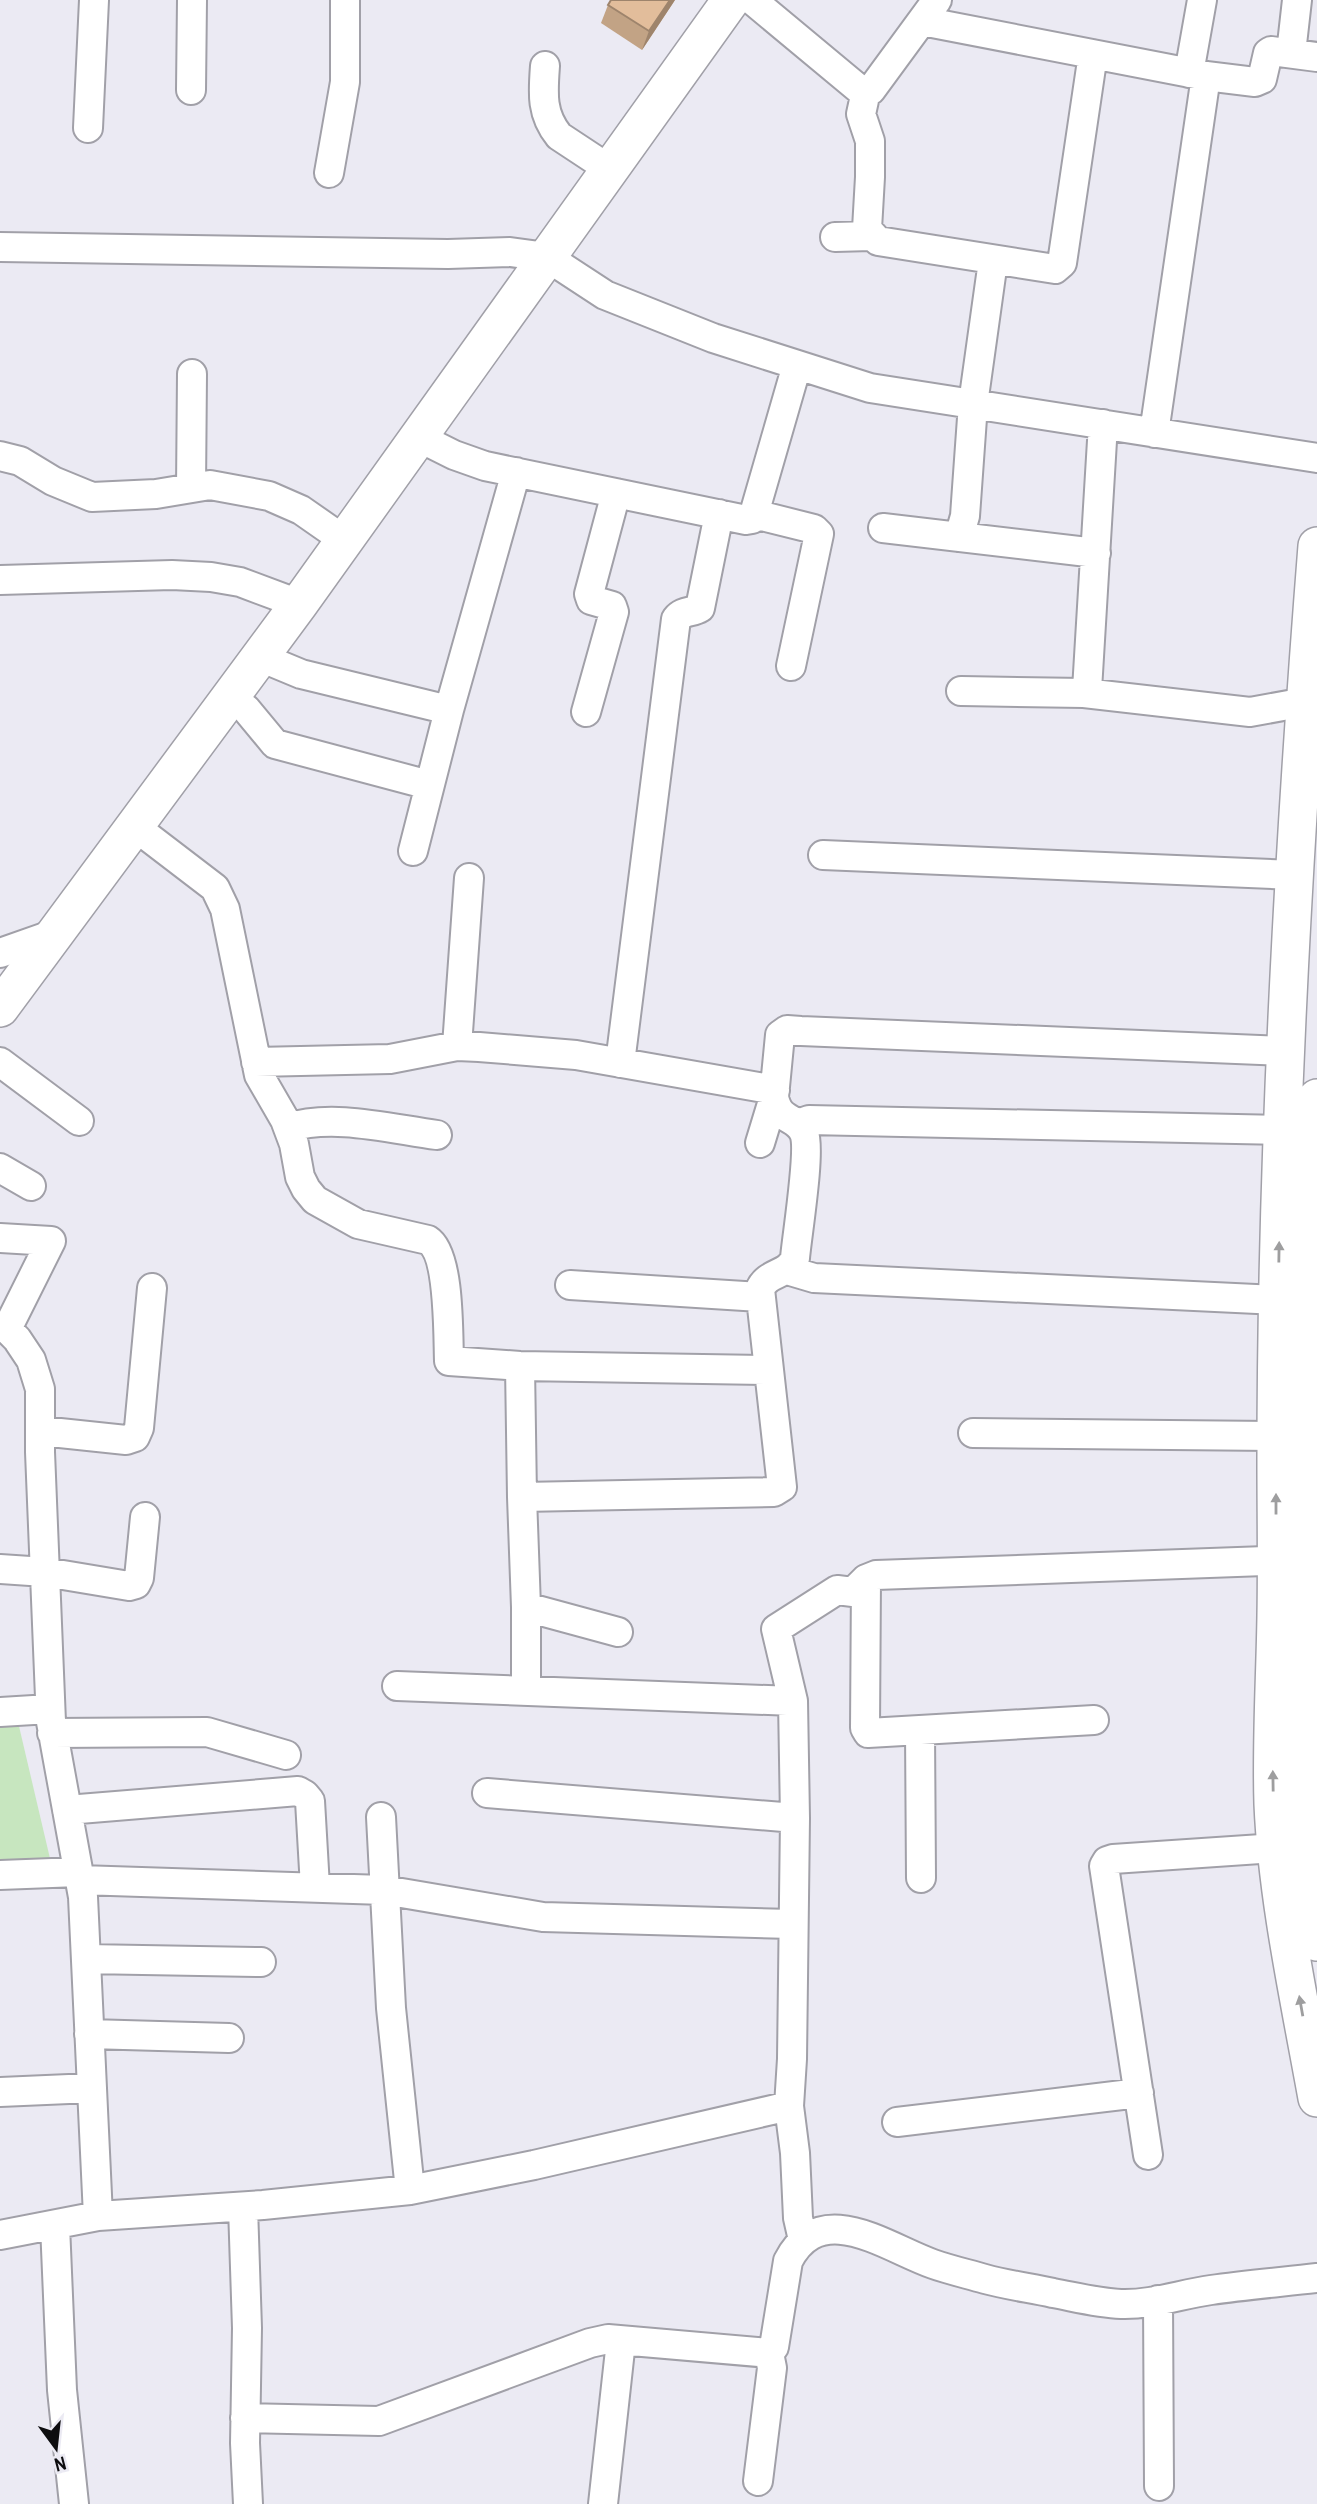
<svg xmlns="http://www.w3.org/2000/svg" width="1317" height="2504" font-family="'Archivo Narrow',sans-serif">
<style>
.green{fill:#c7e6bf}
.lines{fill:none;stroke-linecap:round;stroke-linejoin:round}
.minor-casing{stroke:#a1a0a8;stroke-width:32}
.major-casing{stroke:#a1a0a8;stroke-width:40}
.minor{stroke:#fff;stroke-width:28}
.major{stroke:#fff;stroke-width:37}
.wall{fill:#c2a385}
.shaded-wall{fill:#9e846c}
.building{fill:#e2bd9b;stroke:#9e846c;stroke-width:2}
.oneway{fill:#9e9e9f}
</style>
<rect width="100%" height="100%" fill="#ebeaf3"/>
<path class="green" d="M 18,1722 L 52,1867 L 0,1868 L 0,1723 Z"/>
<g class="lines">
<defs>
<path id="minor" d="M 752,0 L 859,89 L 871,90 L 937,0
M 922,21 L 1206,76 L 1255,82 L 1262,79 L 1268,53 L 1271,51 L 1317,57
M 1291,53 L 1297,0
M 545,66 C 543,93 541,114 559,136 L 609,169
M 1189,73 L 1202,0
M 191,90 L 192,0
M 866,91 L 861,114 L 870,141 L 870,177 L 867,229 L 878,241 L 1055,269 L 1062,263 L 1093,54
M 88,128 L 94,0
M 329,173 L 345,82 L 345,0
M 835,237 L 871,236
M 0,247 L 448,254 L 510,252 L 547,257 L 605,295 L 713,338 L 870,388 L 1317,458
M 1154,433 L 1206,76
M 418,437 L 454,455 L 485,466 L 746,520 L 752,519 L 754,514 L 797,365
M 0,456 L 20,461 L 53,481 L 92,497 L 156,494 L 210,485 L 269,496 L 301,510 L 344,540
M 191,488 L 192,374
M 754,514 L 814,529 L 819,534 L 791,666
M 883,528 L 1096,553
M 959,537 L 965,516 L 973,404 L 993,261
M 0,580 L 172,575 L 211,577 L 240,582 L 299,604
M 260,657 L 301,674 L 449,710
M 961,691 L 1084,693 L 1087,690 L 1103,424
M 1084,693 L 1250,712 L 1305,702
M 229,698 L 246,709 L 275,744 L 429,785
M 586,712 L 614,612 L 612,606 L 591,600 L 589,594 L 616,493
M 134,826 L 215,888 L 225,909 L 259,1075 L 285,1120 L 294,1144 L 300,1177 L 306,1189 L 315,1200 L 358,1224 L 428,1240 C 450,1254 448,1335 449,1361 L 520,1366 L 769,1370
M 413,851 L 449,710 L 516,472
M 823,855 L 1294,875
M 0,953 L 54,934
M 457,1046 L 469,878
M 0,1062 L 79,1121
M 256,1062 L 390,1059 L 457,1046 L 479,1047 L 576,1055 L 775,1090
M 620,1063 L 676,619 C 683,610 692,613 700,608 L 719,514
M 798,1124 L 809,1120 L 1282,1130
M 288,1128 C 332,1113 391,1129 437,1135
M 760,1143 L 774,1097
M 0,1168 L 31,1186
M 0,1238 L 51,1241 L 7,1329
M 787,1270 L 814,1278 L 1278,1300
M 570,1285 L 760,1297
M 0,1326 L 7,1329 L 17,1339 L 31,1360 L 40,1389 L 40,1452 L 51,1722 L 83,1897 L 98,2216
M 520,1366 L 522,1497
M 41,1431 L 126,1440 L 135,1437 L 139,1428 L 152,1288
M 973,1433 L 1276,1436
M 0,1569 L 45,1572 L 129,1586 L 136,1584 L 139,1578 L 145,1517
M 526,1607 L 522,1497 L 774,1492 L 782,1487 L 760,1289 C 768,1271 788,1276 795,1258 C 797,1235 811,1150 804,1133 C 796,1115 779,1123 774,1097 L 780,1035 L 787,1030 L 801,1031 L 1285,1051
M 397,1686 L 793,1701
M 526,1691 L 526,1607 L 618,1632
M 0,1712 L 50,1709
M 1094,1720 L 868,1733 L 865,1728 L 866,1579 L 876,1575 L 1295,1560
M 920,1730 L 921,1878
M 52,1733 L 207,1732 L 286,1755
M 487,1793 L 795,1818
M 67,1810 L 298,1791 L 305,1795 L 310,1801 L 315,1887
M 381,1817 L 391,2008 L 410,2190
M 0,1875 L 78,1872
M 80,1880 L 384,1890 L 543,1917 L 792,1924
M 86,1959 L 261,1962
M 89,2034 L 229,2038
M 0,2092 L 92,2088
M 897,2122 L 1139,2093
M 1148,2155 L 1104,1866 L 1107,1861 L 1113,1859 L 1277,1848
M 243,2207 L 247,2328 L 245,2443 L 248,2504
M 55,2225 L 62,2390 L 74,2504
M 0,2235 L 98,2216 L 263,2205 L 410,2190 L 534,2165 L 789,2106
M 803,2240 L 798,2218 L 795,2153 L 789,2106 L 792,2059 L 795,1818 L 793,1701 L 776,1629 L 837,1590 L 853,1592 L 866,1579
M 1158,2300 L 1159,2486
M 245,2418 L 379,2421 L 590,2343 L 608,2339 L 769,2353 L 774,2347 L 788,2261 C 821,2197 887,2248 933,2264 C 950,2270 968,2274 985,2279 C 1007,2285 1030,2288 1053,2293 C 1075,2297 1098,2303 1121,2304 C 1152,2305 1181,2294 1211,2290 C 1246,2285 1282,2282 1317,2278
M 758,2481 L 772,2368 L 769,2353
M 603,2504 L 621,2341"/>
<path id="major" d="M 1317,546 C 1293,850 1276,1155 1276,1460 C 1276,1512 1277,1564 1276,1616 C 1275,1679 1271,1741 1273,1804 C 1277,1899 1300,2003 1317,2098
M 0,1008 L 299,604 L 731,0
M 1317,1098 L 1311,1502 L 1306,1613 L 1308,1705 L 1305,1837 L 1309,1904 L 1317,1942"/>
</defs>
<use href="#minor" class="minor-casing"/>
<use href="#major" class="major-casing"/>
<use href="#minor" class="minor"/>
<use href="#major" class="major"/>
</g>
<path class="wall" d="M 675,0 L 642,50 L 601,23 L 608,5 Z"/>
<path class="shaded-wall" d="M 670,0 L 675,0 L 642,50 L 649,31 Z"/>
<path class="building" d="M 611,0 L 670,0 L 649,31 L 608,5 Z"/>
<defs><path id="oneway-solid" d="M-6-.8H1V-3.2L6.5 0L1 3.2V.8H-6Z" transform="scale(1.75)"/></defs>
<g class="oneway">
<use href="#oneway-solid" transform="translate(1279 1252) rotate(-89)"/>
<use href="#oneway-solid" transform="translate(1276 1504) rotate(-90)"/>
<use href="#oneway-solid" transform="translate(1273 1781) rotate(-91)"/>
<use href="#oneway-solid" transform="translate(1301 2006) rotate(-100)"/>
</g>
<g transform="translate(56 2448) rotate(165)" stroke="#ebeaf3" stroke-width="5" paint-order="stroke">
<path d="M0-5L12 26L0 18L-12 26Z" fill="#0d0d0f"/>
<text y="-10" font-size="19" font-weight="bold" text-anchor="middle" fill="#0d0d0f">N</text>
</g>
</svg>
